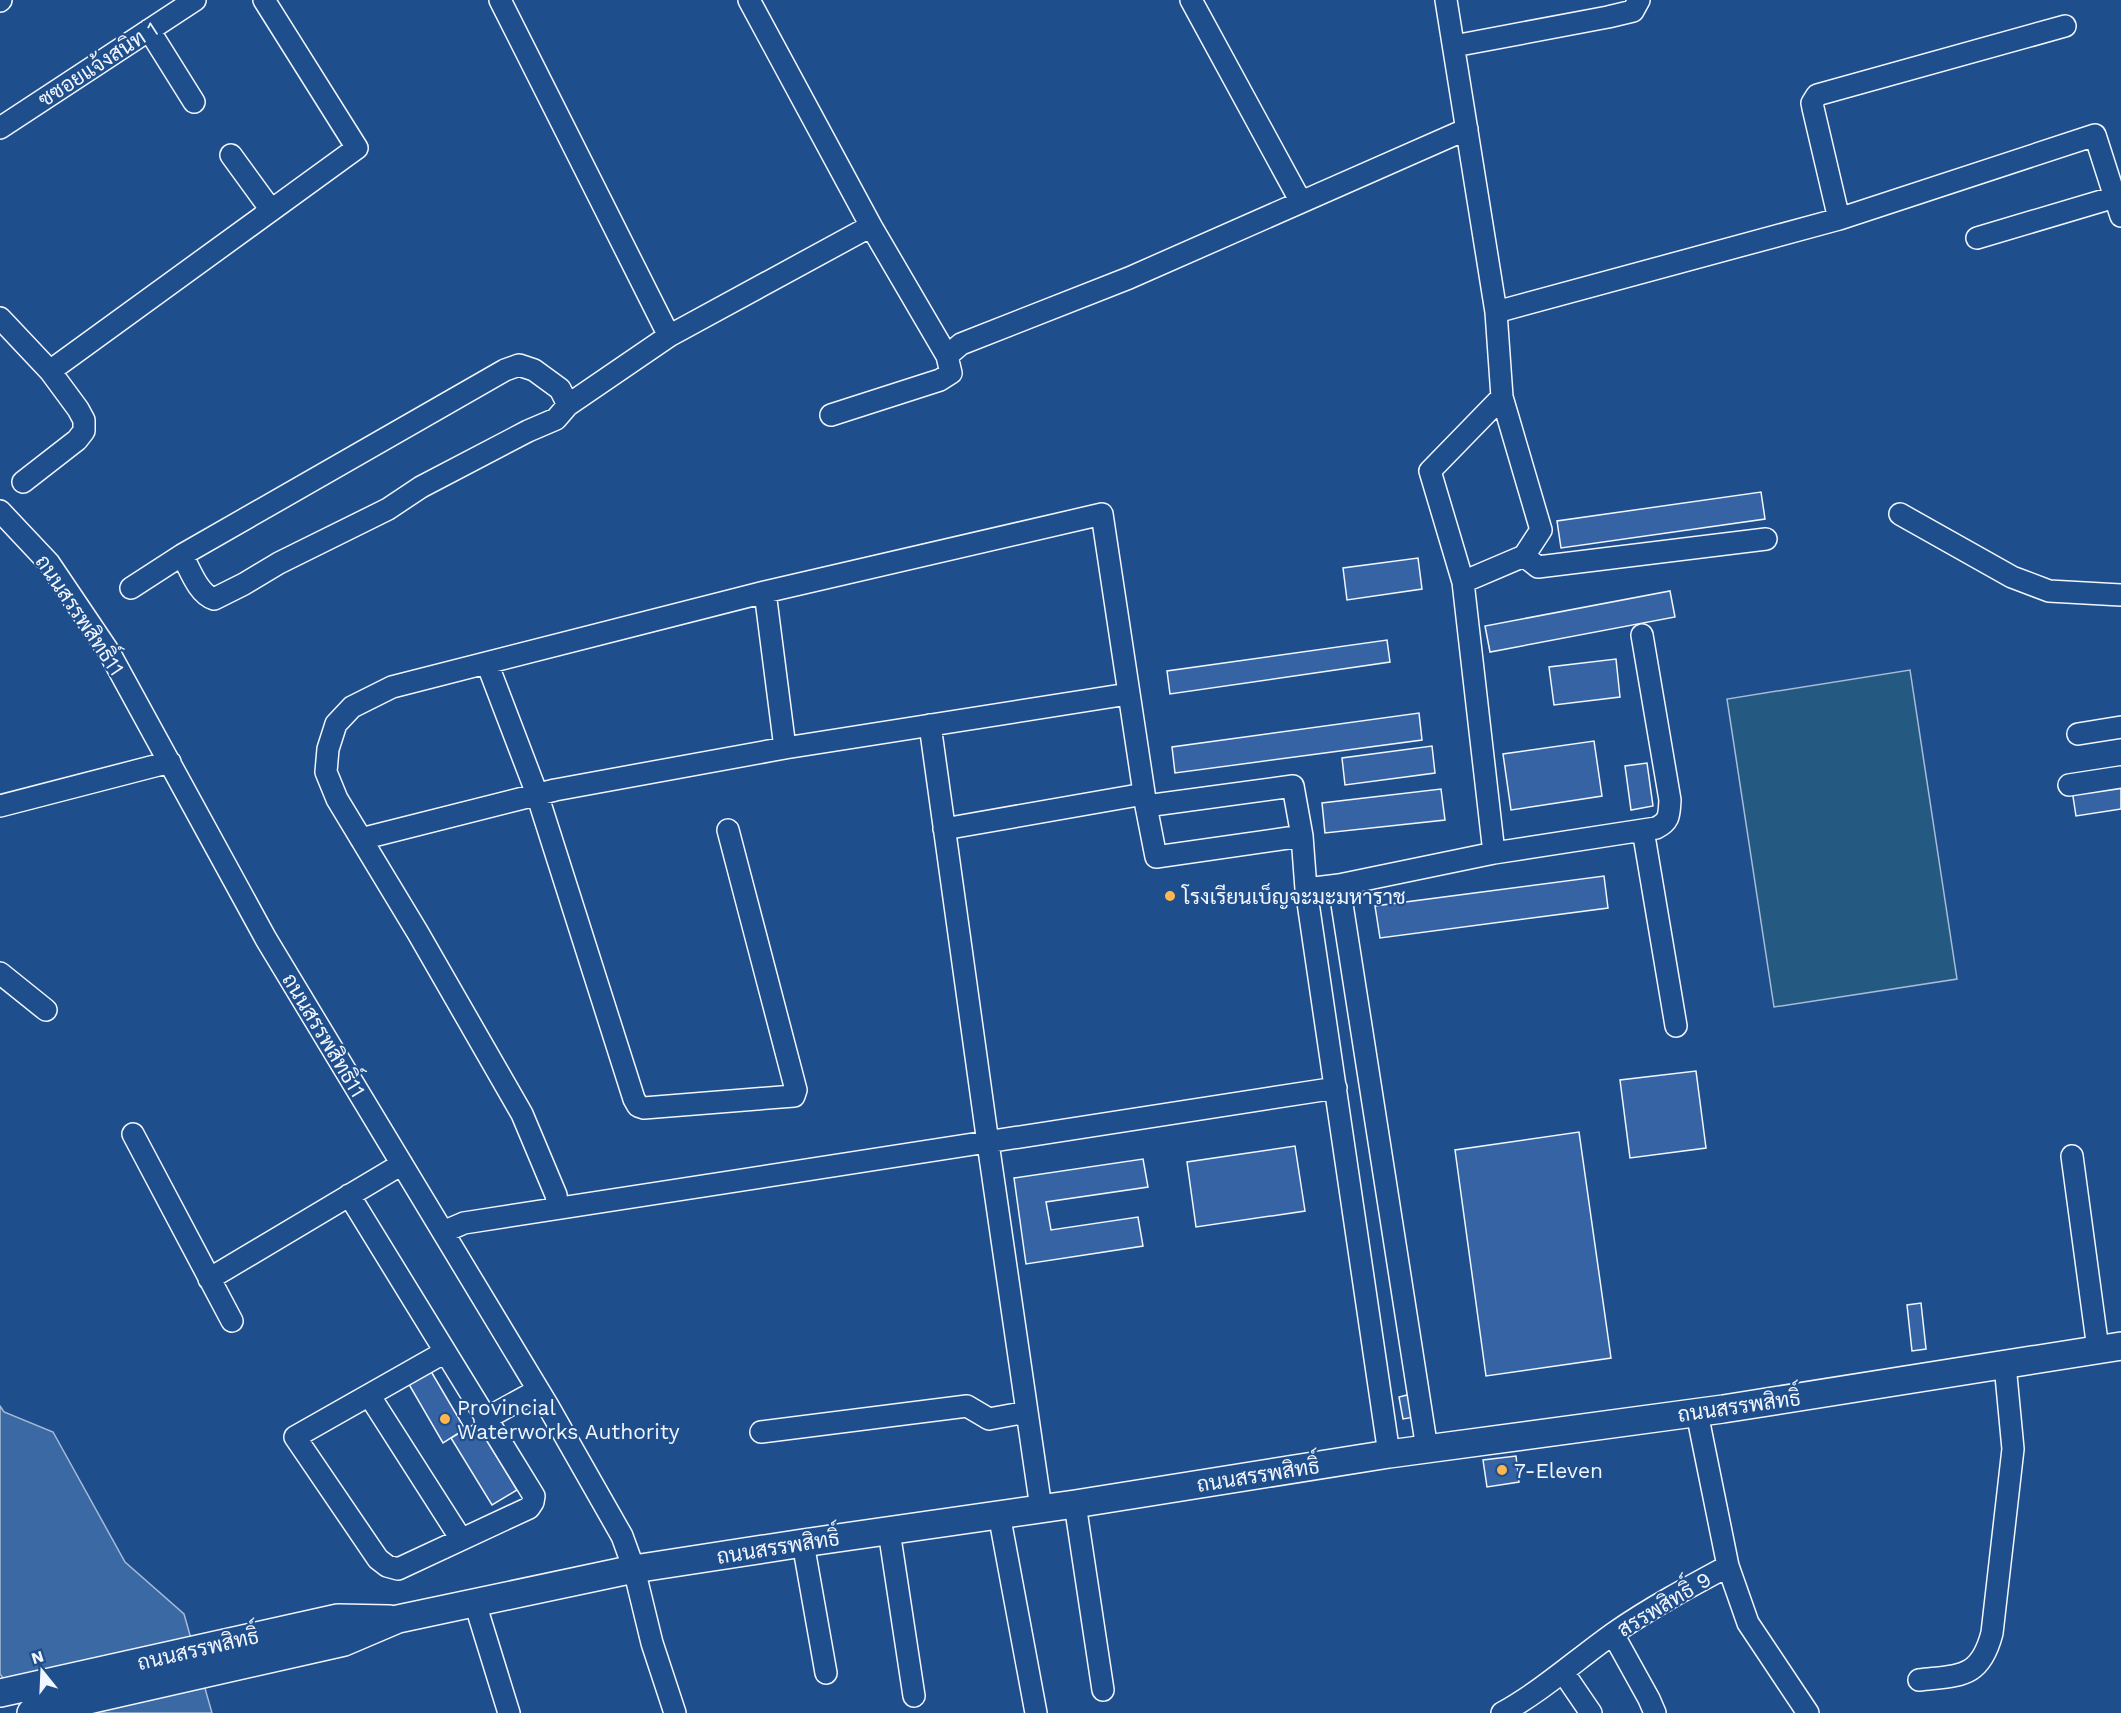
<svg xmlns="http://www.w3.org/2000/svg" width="2121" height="1713" font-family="'Work Sans',Sarabun,sans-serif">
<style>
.green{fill:#245a82;stroke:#a8bbd7;stroke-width:1.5}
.water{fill:#3b69a3;stroke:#a8bbd7;stroke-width:1.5}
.building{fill:#3563a3;stroke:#f2f6ff;stroke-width:1.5}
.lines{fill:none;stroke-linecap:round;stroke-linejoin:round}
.minor-casing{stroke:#f2f6ff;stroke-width:24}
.major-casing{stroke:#f2f6ff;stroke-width:30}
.minor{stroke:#1f4e8c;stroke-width:21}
.major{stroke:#1f4e8c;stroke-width:27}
.poi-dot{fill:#ffb74d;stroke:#1f4e8c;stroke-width:2}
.labels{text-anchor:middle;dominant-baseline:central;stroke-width:4.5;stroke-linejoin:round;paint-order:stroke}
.street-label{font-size:21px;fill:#f2f6ff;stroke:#1f4e8c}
.poi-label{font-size:21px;fill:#f2f6ff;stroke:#1f4e8c;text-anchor:start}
</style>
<rect width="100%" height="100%" fill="#1f4e8c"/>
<path class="green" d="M 1910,670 L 1957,979 L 1774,1007 L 1727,699 Z"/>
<path class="water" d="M 0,1406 L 4,1412 L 53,1432 L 125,1562 L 184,1614 L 212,1713 L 29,1713 L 0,1674 Z"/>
<path class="building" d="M 1761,492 L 1765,519 L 1561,548 L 1557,521 Z
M 1418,558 L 1422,589 L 1347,600 L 1343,568 Z
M 1670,591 L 1675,617 L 1490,652 L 1485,626 Z
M 1387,640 L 1390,662 L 1170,694 L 1167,671 Z
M 1616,659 L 1620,697 L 1554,705 L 1549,667 Z
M 1419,713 L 1422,740 L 1175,773 L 1172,747 Z
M 1594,741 L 1602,796 L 1511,810 L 1503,754 Z
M 1432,746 L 1435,773 L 1345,785 L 1342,758 Z
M 1647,763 L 1653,806 L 1631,810 L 1625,766 Z
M 2121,783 L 2121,809 L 2076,816 L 2072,790 Z
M 1441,789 L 1445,820 L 1325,833 L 1322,803 Z
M 1604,876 L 1608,908 L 1380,938 L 1375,906 Z
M 1696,1071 L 1706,1148 L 1630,1158 L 1620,1080 Z
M 1579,1132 L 1611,1358 L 1486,1376 L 1455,1150 Z
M 1295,1146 L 1305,1211 L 1196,1227 L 1187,1162 Z
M 1143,1159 L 1148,1187 L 1046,1202 L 1051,1230 L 1138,1217 L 1143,1246 L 1026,1264 L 1014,1178 Z
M 1921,1303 L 1926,1349 L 1912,1351 L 1907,1305 Z
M 429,1368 L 465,1429 L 443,1443 L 407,1381 Z
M 1411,1394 L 1415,1417 L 1403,1419 L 1399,1397 Z
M 476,1423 L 517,1490 L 492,1505 L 451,1438 Z
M 1516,1456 L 1519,1482 L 1487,1487 L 1483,1460 Z"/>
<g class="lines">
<defs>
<path id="minor" d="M 500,0 L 669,336
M 749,0 L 871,226 L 947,356
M 1191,0 L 1301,202
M 1446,0 L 1496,312 L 1502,397
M 0,1 L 1,0
M 149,30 L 194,102
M 1454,46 L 1608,17 L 1633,11 L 1639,0
M 0,128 L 195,0
M 231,155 L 271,210
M 1839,219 L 1813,108 L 1812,103 L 1817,95 L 2065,26
M 1977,238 L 2115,197
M 1496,312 L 1839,219 L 2095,135 L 2121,216
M 0,318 L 50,371 L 78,409 L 84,420 L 84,431 L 77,440 L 23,482
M 50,371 L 357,148 L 264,0
M 831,415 L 940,380 L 951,373 L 947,356 L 961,344 L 1129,278 L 1467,129
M 0,511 L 49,563 L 109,652 L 266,939 L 548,1406 L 622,1536 L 634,1569 L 652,1643 L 675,1713
M 1900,514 L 2012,577 L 2049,591 L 2121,595
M 182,555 C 190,569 198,594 214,599 L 244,584 L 279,563 L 388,509 L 421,487 L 528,431 L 556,419 L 568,405
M 1463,582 L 1524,556 L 1538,567 L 1766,539
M 131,588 L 182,555 L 505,370 L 519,365 L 534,370 L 560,389 L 568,405 L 669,336 L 871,226
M 487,663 L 537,794 L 634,1099 L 638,1106 L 644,1108 L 794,1096 L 796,1090 L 728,830
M 930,725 L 988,1143 L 1041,1508
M 2078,734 L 2121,727
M 785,748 L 765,592 L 1102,514 L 1146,806
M 2069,785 L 2121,777
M 0,806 L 170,762
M 944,829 L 1144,794
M 1643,830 L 1676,1026
M 1302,836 L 1156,857 L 1146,806 L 1293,786 L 1302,836 L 1306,889 L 1389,1454
M 361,839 L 555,790 L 785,748 L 1128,694
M 1494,853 L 1656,828 C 1670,821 1669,815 1670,800 L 1642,635
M 1339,885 L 1427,1449
M 1306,889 L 1339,885 L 1494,853 L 1463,582 L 1430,471 L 1502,397 L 1541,530 L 1524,556
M 0,973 L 46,1010
M 133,1134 L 232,1321
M 2072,1156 L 2098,1349
M 349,1195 L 534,1496 L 533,1502 L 529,1508 L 398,1569 L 387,1566 L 378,1559 L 295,1437 L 445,1352
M 558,1208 L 556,1195 L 522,1114 L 418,933 L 337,799 L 326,772 L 328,749 L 336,724 L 352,707 L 392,687 L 765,592
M 443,1232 L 464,1223 L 1336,1088
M 209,1279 L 402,1164
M 369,1395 L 461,1539
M 485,1419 L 538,1390
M 761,1432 L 967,1406 L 989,1419 L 1027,1412
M 1075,1504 L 1103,1690
M 999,1514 L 1036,1713
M 889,1531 L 914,1696
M 803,1543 L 826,1673
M 1728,1566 L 1748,1623 L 1808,1713
M 475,1603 L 509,1713
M 1613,1634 L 1649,1699 L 1655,1713
M 1563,1672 L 1591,1713
M 1919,1680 C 1960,1675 1980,1679 1992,1633 L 2013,1449 L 2005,1365
M 1502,1713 C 1542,1691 1576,1660 1614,1633 C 1650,1608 1689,1587 1728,1566 L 1697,1413"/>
<path id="major" d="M 0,1693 L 338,1618 L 389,1619
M 31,1713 L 344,1642 L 398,1619 L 634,1569 L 803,1543 L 1075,1504 L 1389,1454 L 1723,1409 L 2121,1346"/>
</defs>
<use href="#minor" class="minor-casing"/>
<use href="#major" class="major-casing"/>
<use href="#minor" class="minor"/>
<use href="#major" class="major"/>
</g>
<g class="poi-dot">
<circle cx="1170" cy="896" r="6"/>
<circle cx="445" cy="1419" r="6"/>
<circle cx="1502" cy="1470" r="6"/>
</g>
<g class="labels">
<g class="street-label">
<text transform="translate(98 64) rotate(-33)">ซซอยแจ้งสนิท 1</text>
<text transform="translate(80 615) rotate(56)">ถนนสรรพสิทธิ์11</text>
<text transform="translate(324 1035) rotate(59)">ถนนสรรพสิทธิ์11</text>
<text transform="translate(1739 1406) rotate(-8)">ถนนสรรพสิทธิ์</text>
<text transform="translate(1258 1475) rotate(-9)">ถนนสรรพสิทธิ์</text>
<text transform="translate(778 1547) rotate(-9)">ถนนสรรพสิทธิ์</text>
<text transform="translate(1664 1604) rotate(-31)">สรรพสิทธิ์ 9</text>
<text transform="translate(198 1649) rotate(-13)">ถนนสรรพสิทธิ์</text>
</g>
<g class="poi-label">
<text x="1182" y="896">โรงเรียนเบ็ญจะมะมหาราช</text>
<text x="457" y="1407">Provincial<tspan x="457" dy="24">Waterworks Authority</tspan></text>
<text x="1514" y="1470">7-Eleven</text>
</g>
</g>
<g transform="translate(42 1671) rotate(342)" stroke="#1f4e8c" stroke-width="4.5" paint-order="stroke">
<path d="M0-4.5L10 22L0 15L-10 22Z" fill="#f2f6ff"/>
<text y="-9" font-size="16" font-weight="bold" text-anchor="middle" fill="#f2f6ff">N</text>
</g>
</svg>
